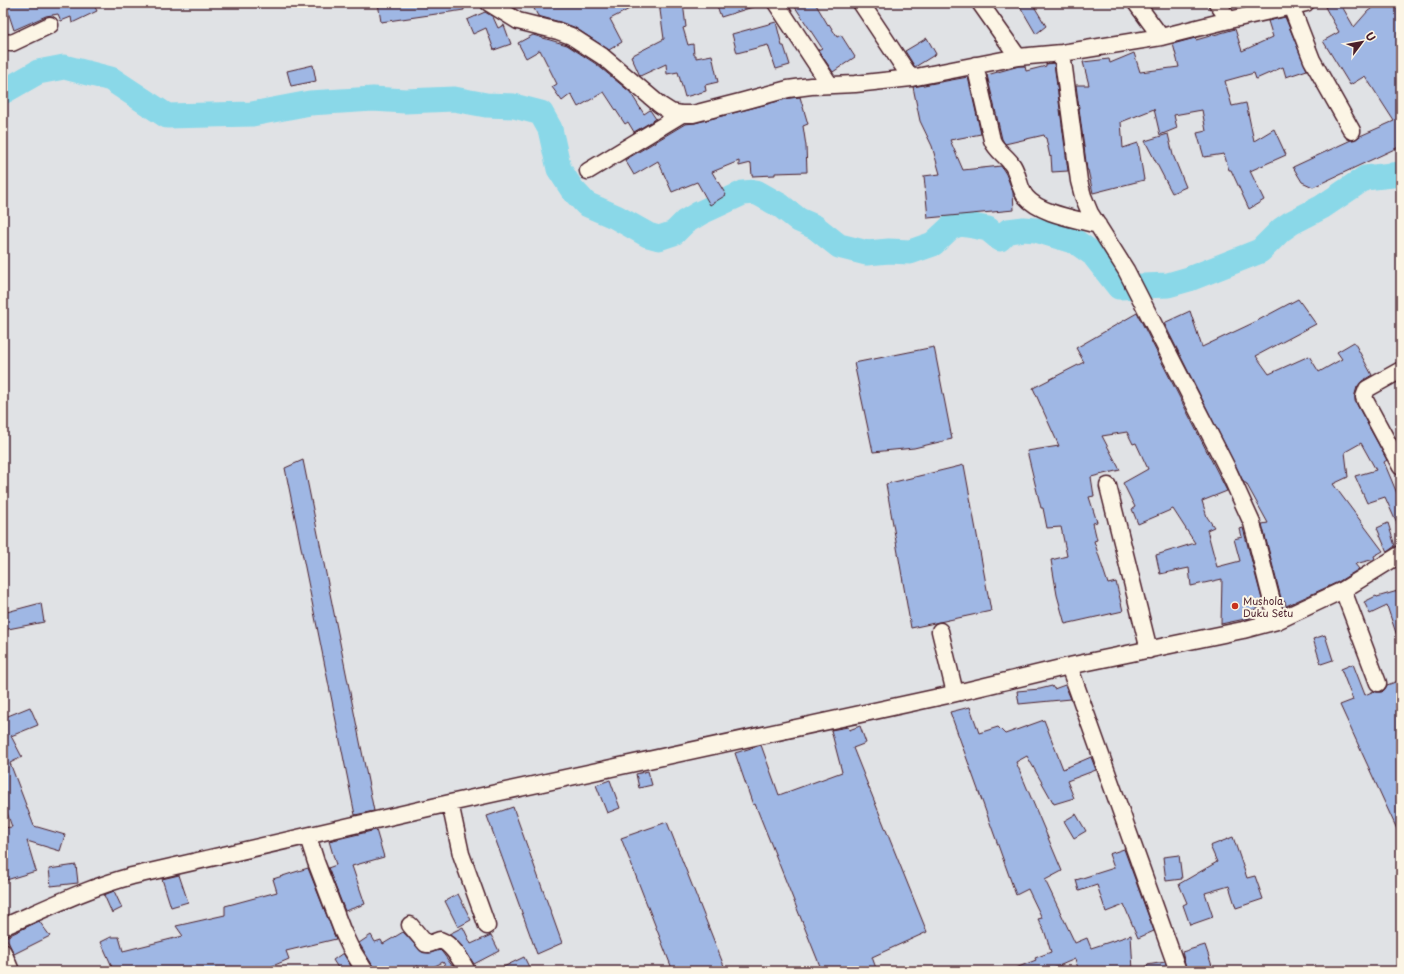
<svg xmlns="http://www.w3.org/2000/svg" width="1404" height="974" font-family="'Playpen Sans',sans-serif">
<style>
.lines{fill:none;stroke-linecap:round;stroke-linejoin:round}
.river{stroke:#8ad8e8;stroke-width:25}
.building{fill:#9fb7e4;stroke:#4a1f2b}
.minor-casing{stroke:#4a1f2b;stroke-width:19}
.minor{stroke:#fcf5e5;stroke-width:16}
.poi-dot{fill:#c8321e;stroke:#fcf5e5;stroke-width:1.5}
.labels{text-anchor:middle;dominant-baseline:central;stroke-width:4;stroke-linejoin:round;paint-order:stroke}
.poi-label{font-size:10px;fill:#4a1f2b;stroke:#fcf5e5;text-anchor:start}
</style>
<rect width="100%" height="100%" fill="#e0e2e5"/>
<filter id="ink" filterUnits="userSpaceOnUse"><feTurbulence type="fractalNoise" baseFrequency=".025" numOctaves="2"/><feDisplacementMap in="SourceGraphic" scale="8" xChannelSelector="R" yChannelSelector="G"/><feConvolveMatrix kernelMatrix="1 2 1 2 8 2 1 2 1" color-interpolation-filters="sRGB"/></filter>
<g filter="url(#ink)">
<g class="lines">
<path class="river" d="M 3,92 L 38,72 L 64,67 L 111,79 L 167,116 L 252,114 L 310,103 L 373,99 L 405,101 L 454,99 L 486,105 L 514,106 L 541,113 L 550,129 L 559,169 L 572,189 L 586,204 L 616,217 L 648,235 L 659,238 L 674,233 L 685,222 L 700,213 L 743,193 L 756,192 L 781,206 L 799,220 L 815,227 L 839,246 L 867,253 L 889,251 L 910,252 L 933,244 L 950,228 L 960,224 L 973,226 L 988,229 L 1000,239 L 1008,231 L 1024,229 L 1036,230 L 1076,242 L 1093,254 L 1119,287 L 1168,285 L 1189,279 L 1260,251 L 1281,230 L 1291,223 L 1322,207 L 1365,178 L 1401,174"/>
</g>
<path class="building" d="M 5,3 L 93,3 L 97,11 L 72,23 L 71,17 L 61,21 L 58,14 L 46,16 L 14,30 Z
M 378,3 L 464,3 L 464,10 L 381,22 Z
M 531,3 L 641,3 L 610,19 L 622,42 L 609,50 L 574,27 L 560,22 L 538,16 Z
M 659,3 L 683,3 L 686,27 L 683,28 L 688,45 L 693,44 L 694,55 L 696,55 L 696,58 L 712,55 L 718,82 L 705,85 L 706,91 L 685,97 L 678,72 L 667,74 L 666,64 L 640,76 L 631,56 L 664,39 Z
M 716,3 L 755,3 L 756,6 L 721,17 Z
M 801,3 L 815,3 L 828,25 L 829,24 L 837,37 L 841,35 L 855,57 L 833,72 L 818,50 L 822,48 L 795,7 Z
M 1018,3 L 1032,3 L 1046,26 L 1036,34 Z
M 1333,3 L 1340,3 L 1354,27 L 1368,11 L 1380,3 L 1401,3 L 1401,146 L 1313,187 L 1302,182 L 1293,167 L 1351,140 L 1356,139 L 1360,136 L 1394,121 L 1365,76 L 1350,85 L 1323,41 L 1339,32 L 1325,7 Z
M 485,12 L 493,17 L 498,28 L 504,25 L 511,44 L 494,50 L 486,28 L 473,34 L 467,20 Z
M 1285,17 L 1307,70 L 1286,77 L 1283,67 L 1256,79 L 1254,73 L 1225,81 L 1232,106 L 1246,103 L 1254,141 L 1274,129 L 1286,155 L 1250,171 L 1264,200 L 1249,209 L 1231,170 L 1229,170 L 1224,154 L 1204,157 L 1197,133 L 1206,131 L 1202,110 L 1174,115 L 1177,128 L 1160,135 L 1154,109 L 1121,122 L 1123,148 L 1138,143 L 1144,180 L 1093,193 L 1088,170 L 1087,170 L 1076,85 L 1089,85 L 1083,62 L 1109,59 L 1110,63 L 1134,53 L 1140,72 L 1179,67 L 1173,44 L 1195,38 L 1196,40 L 1235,29 L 1242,51 L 1273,37 L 1268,21 Z
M 776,22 L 782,46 L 784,46 L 790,65 L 776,69 L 768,45 L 737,53 L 732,34 Z
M 533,35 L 567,45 L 596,64 L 630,92 L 644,114 L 650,110 L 656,119 L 634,132 L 628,122 L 625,124 L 604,92 L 578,107 L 571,94 L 562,101 L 552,87 L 557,84 L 540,50 L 526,58 L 518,43 Z
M 927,38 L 936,54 L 915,67 L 905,51 Z
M 1054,63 L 1068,171 L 1052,172 L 1051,156 L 1050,157 L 1046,138 L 1045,138 L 1044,135 L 1005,144 L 1002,139 L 987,75 L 1019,66 L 1025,66 L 1026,71 L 1046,66 L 1046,64 Z
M 313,65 L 316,81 L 291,86 L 287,71 Z
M 968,77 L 981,134 L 950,140 L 963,170 L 1001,166 L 1006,174 L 1013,192 L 1014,210 L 928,218 L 924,176 L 940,174 L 932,146 L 920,121 L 913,87 Z
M 800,97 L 808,124 L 803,126 L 806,146 L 807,172 L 775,173 L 775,175 L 752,176 L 751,163 L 739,166 L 739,161 L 712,172 L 726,195 L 710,205 L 697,182 L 672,192 L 658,161 L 634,175 L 625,160 L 685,124 L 695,123 L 790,98 Z
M 1168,134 L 1173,155 L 1186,187 L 1172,193 L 1145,141 Z
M 1298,299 L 1316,324 L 1256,356 L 1269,374 L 1309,356 L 1319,372 L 1342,359 L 1337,352 L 1354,342 L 1372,375 L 1362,381 L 1357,387 L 1355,394 L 1355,401 L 1387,460 L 1384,462 L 1401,503 L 1401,533 L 1385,497 L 1367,503 L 1355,476 L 1376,470 L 1361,443 L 1345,452 L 1348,477 L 1333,484 L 1383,551 L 1374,556 L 1375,559 L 1355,564 L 1359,569 L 1338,582 L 1286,606 L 1285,601 L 1282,602 L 1262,524 L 1268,523 L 1246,483 L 1244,483 L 1164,323 L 1190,311 L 1202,347 L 1253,323 Z
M 1137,313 L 1227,491 L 1202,501 L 1207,517 L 1214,527 L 1207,530 L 1217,567 L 1240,561 L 1234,539 L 1242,537 L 1240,529 L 1243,528 L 1264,607 L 1249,611 L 1250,618 L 1221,624 L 1222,579 L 1191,586 L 1189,568 L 1160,574 L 1156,555 L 1195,543 L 1173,509 L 1138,524 L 1132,509 L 1135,507 L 1123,483 L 1148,469 L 1136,443 L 1133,444 L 1127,432 L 1102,436 L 1120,470 L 1091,477 L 1094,496 L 1089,497 L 1097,522 L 1093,523 L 1097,540 L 1094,541 L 1108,584 L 1116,582 L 1123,611 L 1065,624 L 1057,595 L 1051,560 L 1067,556 L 1061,527 L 1047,528 L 1043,508 L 1041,508 L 1027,451 L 1059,446 L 1033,388 L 1084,362 L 1076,348 Z
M 934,347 L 952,439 L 914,448 L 873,452 L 854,363 Z
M 303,460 L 374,811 L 355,815 L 285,468 Z
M 964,465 L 991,611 L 911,628 L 886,484 Z
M 1388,523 L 1395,546 L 1387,552 L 1377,528 Z
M 1401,590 L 1401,642 L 1399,642 L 1387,606 L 1370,614 L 1364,602 L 1376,596 L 1377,597 Z
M 41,603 L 44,622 L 3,630 L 3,613 Z
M 1325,635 L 1333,660 L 1321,664 L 1313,639 Z
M 1353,664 L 1365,695 L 1374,691 L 1377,692 L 1382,692 L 1385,689 L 1387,685 L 1401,680 L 1401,838 L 1340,705 L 1353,700 L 1341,669 Z
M 1065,685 L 1071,699 L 1019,704 L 1017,691 L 1040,689 L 1052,686 L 1054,689 Z
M 30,707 L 38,725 L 11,736 L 22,757 L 10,763 L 34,826 L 65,835 L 60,851 L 27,841 L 36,871 L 3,881 L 3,828 L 12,827 L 3,801 L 3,718 Z
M 970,707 L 979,733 L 998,727 L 1005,734 L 1044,720 L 1063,769 L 1091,757 L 1096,770 L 1067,781 L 1074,798 L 1054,804 L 1027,756 L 1016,762 L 1062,871 L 1045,880 L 1075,943 L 1087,938 L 1091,948 L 1131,935 L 1133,971 L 1079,971 L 1075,959 L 1047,971 L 1012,971 L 1011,970 L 1036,960 L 1035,958 L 1051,952 L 1045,933 L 1038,919 L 1042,918 L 1028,889 L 1016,895 L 950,712 Z
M 860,726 L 866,743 L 853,748 L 927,932 L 872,957 L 877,971 L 822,971 L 755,804 L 753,805 L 735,753 L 761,745 L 779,795 L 842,772 L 831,730 L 848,727 L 849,730 Z
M 648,771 L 652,785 L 639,788 L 636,774 Z
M 610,780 L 620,808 L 607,813 L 596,785 Z
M 513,807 L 562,943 L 537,954 L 487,816 Z
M 1076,814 L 1086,831 L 1074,838 L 1064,821 Z
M 667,822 L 726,971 L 673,971 L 621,838 Z
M 376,830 L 384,857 L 352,866 L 365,904 L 345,911 L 328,868 L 336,865 L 329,841 Z
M 1233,837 L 1247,878 L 1255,876 L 1263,899 L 1236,908 L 1229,886 L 1205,893 L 1213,917 L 1190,925 L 1183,905 L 1187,903 L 1179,884 L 1217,862 L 1210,846 Z
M 1124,849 L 1154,931 L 1138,938 L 1124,905 L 1106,912 L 1097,885 L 1079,891 L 1076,880 L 1114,868 L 1109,854 Z
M 1179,855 L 1182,879 L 1166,881 L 1163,857 Z
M 76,865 L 78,883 L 51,886 L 49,869 Z
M 308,868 L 336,939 L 286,951 L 289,959 L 261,971 L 114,971 L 101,942 L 111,937 L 119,937 L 123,951 L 183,936 L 176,926 L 225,915 L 225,906 L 277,892 L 273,879 Z
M 179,875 L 188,902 L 171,907 L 162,879 Z
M 114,891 L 122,908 L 112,913 L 104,895 Z
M 458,894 L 471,920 L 458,927 L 445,901 Z
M 39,921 L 50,936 L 14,954 L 6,937 Z
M 463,927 L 471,944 L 491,935 L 499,951 L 474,964 L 463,947 L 449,934 Z
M 403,932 L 422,952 L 429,953 L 440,950 L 442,952 L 456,971 L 449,971 L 443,962 L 425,971 L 420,971 L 418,966 L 408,971 L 374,971 L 373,966 L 359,943 L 371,935 L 375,942 L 381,940 L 383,944 Z
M 1205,945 L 1212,966 L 1197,971 L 1187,971 L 1182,952 Z
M 343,953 L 354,971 L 340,971 L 333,960 Z
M 524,957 L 531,971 L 495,971 Z
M 1165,962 L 1168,971 L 1147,971 L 1147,965 Z"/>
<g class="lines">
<defs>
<path id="minor" d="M 489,3 L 518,21 L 558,31 L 571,36 L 602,56 L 660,105 L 671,112 L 682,114 L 693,114 L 740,102 L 788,89 L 811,86 L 855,84 L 911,78 L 1018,57 L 1062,53 L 1161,37 L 1229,20 L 1306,3
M 776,3 L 830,85
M 861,3 L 911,78
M 980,3 L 1018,57
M 1136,3 L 1161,37
M 1217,3 L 1229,20
M 1291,6 L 1312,60 L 1352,131
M 3,42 L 12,43 L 50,25
M 1062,53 L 1079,181 L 1083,196 L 1090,213 L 1126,270 L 1227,468 L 1252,523 L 1277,621
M 975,65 L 992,140 C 996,151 1007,156 1013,166 C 1019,176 1019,189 1026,197 C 1040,214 1077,219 1098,225
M 588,171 L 682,114
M 1401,370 L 1367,389 L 1364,397 L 1366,402 L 1401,467
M 1108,486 L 1149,650
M 1343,590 L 1378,683
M 940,631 L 955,693
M 1069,666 L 1178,971
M 450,803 L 461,854 L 487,926
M 308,837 L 316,862 L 342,930 L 350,947 L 365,971
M 410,925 L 426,944 L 429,944 L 440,940 C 452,944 461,960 467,971
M 3,927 C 45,909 87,888 132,876 L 450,803 L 948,695 L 1069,666 L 1243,630 L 1277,621 L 1343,590 L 1401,554
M 3,952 L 11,971"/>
</defs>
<use href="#minor" class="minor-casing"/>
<use href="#minor" class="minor"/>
</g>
</g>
<circle class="poi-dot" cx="1235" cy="606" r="4"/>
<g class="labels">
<g class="poi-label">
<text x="1243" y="600">Mushola<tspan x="1243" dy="12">Duku Setu</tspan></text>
</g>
</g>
<rect width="1404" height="974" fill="none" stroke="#fcf5e5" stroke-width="16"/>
<rect x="8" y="8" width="1388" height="958" fill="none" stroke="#4a1f2b" stroke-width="1.5" filter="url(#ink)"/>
<g transform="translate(1362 42) rotate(58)" stroke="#fcf5e5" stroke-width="3" paint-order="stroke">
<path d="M0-3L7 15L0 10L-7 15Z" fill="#4a1f2b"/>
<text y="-6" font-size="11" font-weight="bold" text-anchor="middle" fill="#4a1f2b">U</text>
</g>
</svg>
